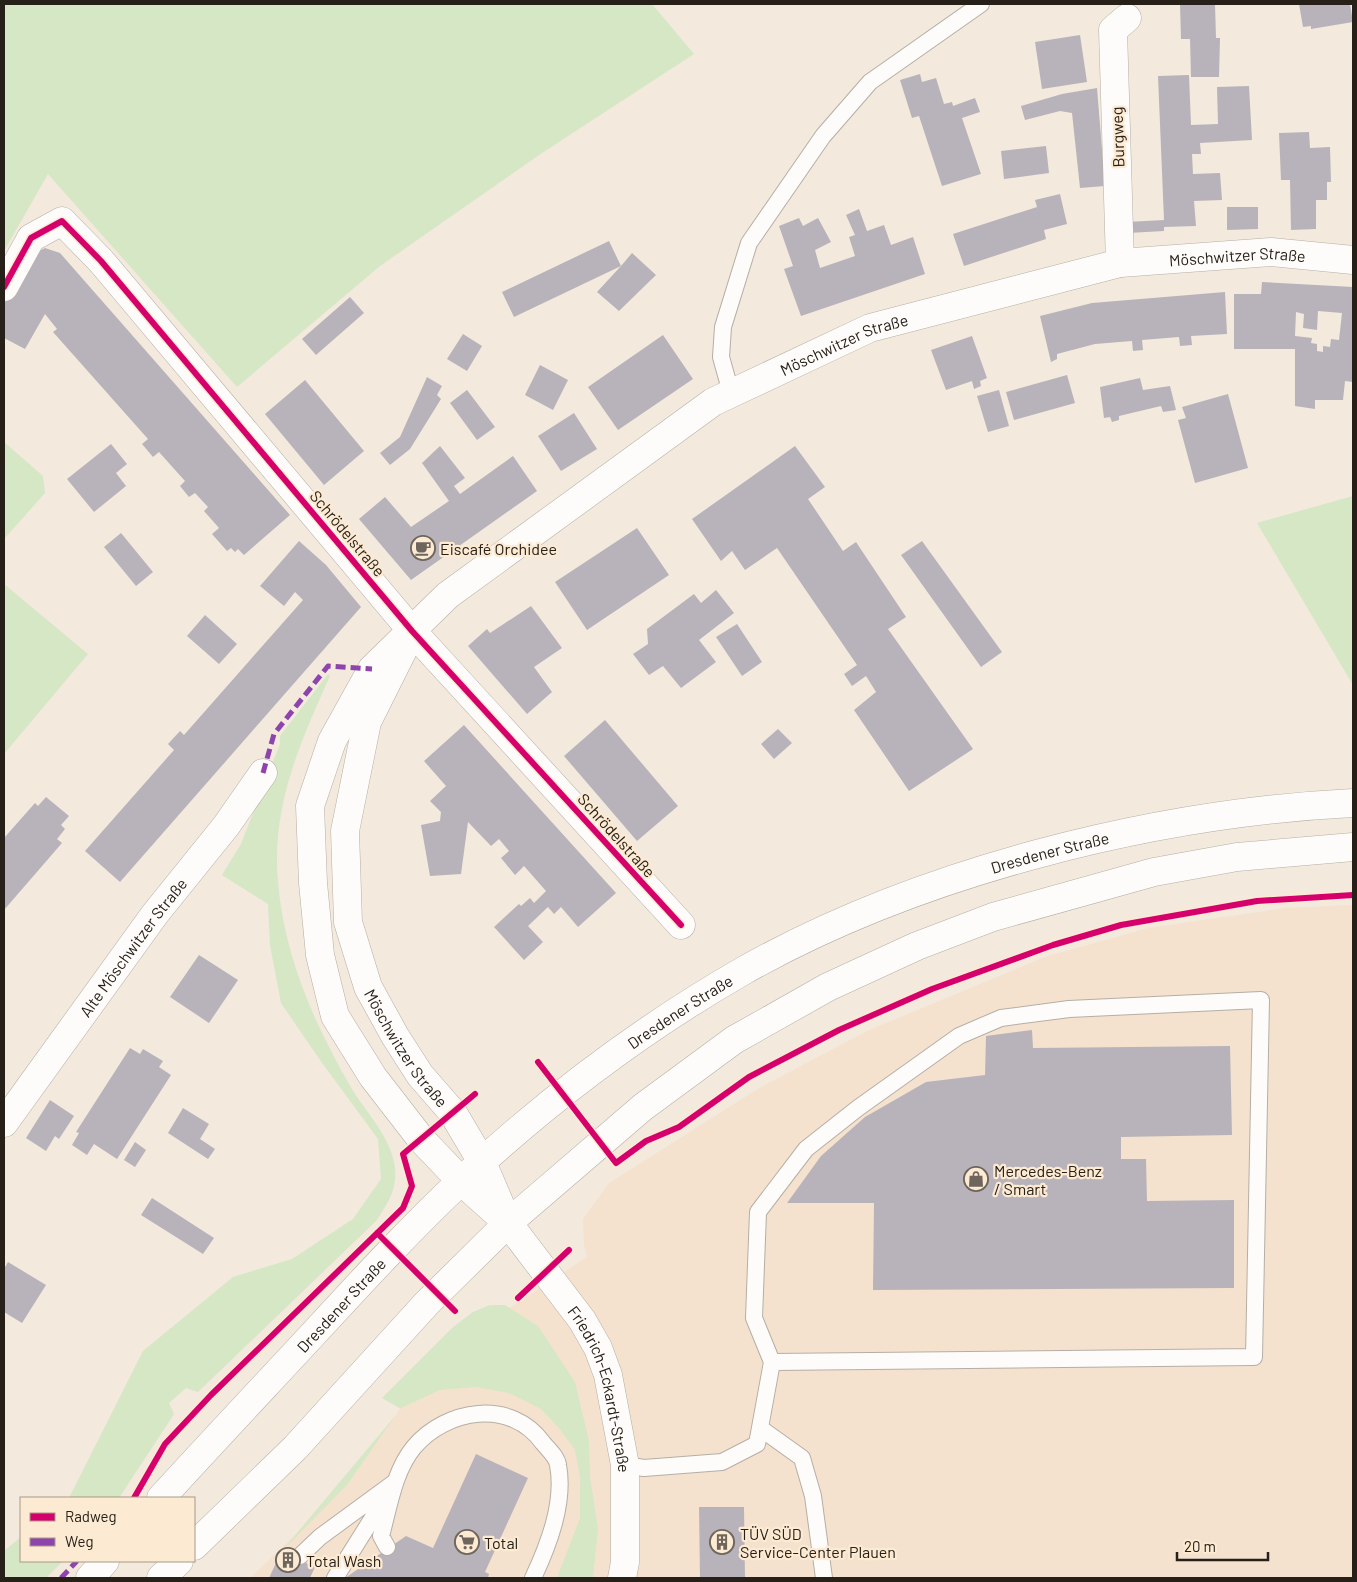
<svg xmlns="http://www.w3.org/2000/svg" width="1357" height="1582" font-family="Barlow,sans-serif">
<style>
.built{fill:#f5e2ce}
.green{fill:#d5e7c5}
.building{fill:#b8b3ba;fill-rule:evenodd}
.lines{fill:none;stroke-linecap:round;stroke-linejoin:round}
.service-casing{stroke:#b6aea5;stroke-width:18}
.minor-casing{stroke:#b6aea5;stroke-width:29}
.secondary-casing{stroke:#b6aea5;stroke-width:29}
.primary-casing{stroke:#b6aea5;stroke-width:29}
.service{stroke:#fdfcfa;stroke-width:16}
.minor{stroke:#fdfcfa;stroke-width:28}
.secondary{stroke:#fdfcfa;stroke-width:28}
.primary{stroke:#fdfcfa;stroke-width:28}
.quiet{stroke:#8e44ad;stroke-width:5;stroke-dasharray:10 5;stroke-linecap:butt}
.cycleway-casing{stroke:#fdead3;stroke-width:9}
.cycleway{stroke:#d6006c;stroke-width:6}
.labels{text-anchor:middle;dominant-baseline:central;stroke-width:4.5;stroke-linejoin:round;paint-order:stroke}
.street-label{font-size:16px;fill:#272018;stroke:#fdead3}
.poi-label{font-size:16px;fill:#272018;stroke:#fdead3;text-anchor:start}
</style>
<rect width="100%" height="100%" fill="#f3e9dd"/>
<path class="built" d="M 1353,905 L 1353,1578 L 250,1578 L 347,1485 L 401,1408 L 468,1335 L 587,1257 L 584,1245 L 583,1219 L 609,1183 L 761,1087 L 869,1030 L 1045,957 L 1148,928 L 1286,908 Z"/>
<path class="green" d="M 4,4 L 652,4 L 694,54 L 539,155 L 380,266 L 237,387 L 48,174 L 4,251 Z
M 4,442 L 43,476 L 45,493 L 4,539 Z
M 1353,496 L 1353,685 L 1257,523 Z
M 4,584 L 88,654 L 4,754 Z
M 328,674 L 330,676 C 300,743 271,806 278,882 C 284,955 313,1021 349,1084 C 364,1111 387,1131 394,1162 C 399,1187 389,1202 376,1221 L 198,1392 L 186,1388 L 169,1403 L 174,1414 L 119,1498 L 69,1498 L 143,1351 L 233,1277 L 292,1259 L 353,1219 L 381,1179 L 378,1139 L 320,1060 L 281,1003 L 270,945 L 268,904 L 222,875 L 241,844 L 280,744 L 280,736 Z
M 490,1305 L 505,1305 L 538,1326 L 575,1382 L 589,1441 L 590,1476 L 598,1529 L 593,1578 L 557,1578 L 580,1518 L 580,1477 L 575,1450 L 559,1428 L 541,1409 L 509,1393 L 476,1387 L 440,1390 L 401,1408 L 347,1485 L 281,1552 L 401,1409 L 382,1398 L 452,1328 L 473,1312 Z
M 21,1537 L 21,1561 L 63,1561 L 46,1578 L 4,1578 L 4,1551 Z"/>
<path class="building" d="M 1180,4 L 1215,4 L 1216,38 L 1220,38 L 1219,77 L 1191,77 L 1190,39 L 1181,39 Z
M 1299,4 L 1350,4 L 1353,22 L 1311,29 L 1311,26 L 1303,27 Z
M 1080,35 L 1087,82 L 1042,89 L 1035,42 Z
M 920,74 L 922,82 L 936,78 L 944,104 L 952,102 L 953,106 L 975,98 L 980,112 L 962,118 L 981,174 L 942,186 L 919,116 L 912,118 L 900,80 Z
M 1189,75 L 1191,125 L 1218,124 L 1217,87 L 1249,86 L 1252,140 L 1200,143 L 1201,154 L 1192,154 L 1193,174 L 1220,173 L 1222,200 L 1194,201 L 1196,226 L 1164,227 L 1164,231 L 1128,233 L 1127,222 L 1164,220 L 1158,76 Z
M 1097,88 L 1105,186 L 1080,188 L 1072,113 L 1060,111 L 1025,120 L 1021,106 L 1062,94 Z
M 1309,132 L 1310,148 L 1330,147 L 1331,182 L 1327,182 L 1327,200 L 1316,200 L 1316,229 L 1291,230 L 1290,180 L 1281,180 L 1279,133 Z
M 1046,146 L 1049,173 L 1004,179 L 1001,151 Z
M 1060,194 L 1067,224 L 1044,230 L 1046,239 L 964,266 L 953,234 L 1037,207 L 1035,200 Z
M 1227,207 L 1258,207 L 1258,229 L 1227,230 Z
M 859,209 L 867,231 L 884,225 L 891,245 L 913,237 L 925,274 L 801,316 L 784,269 L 793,266 L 779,226 L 799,218 L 803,226 L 818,218 L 831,242 L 815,250 L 820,268 L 855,256 L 849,237 L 855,235 L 846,215 Z
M 609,241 L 621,266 L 632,253 L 656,275 L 619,311 L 597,292 L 621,266 L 514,317 L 502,292 Z
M 45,248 L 60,253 L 290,515 L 244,555 L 238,549 L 235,552 L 231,548 L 227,551 L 212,534 L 219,528 L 204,511 L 208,507 L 195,493 L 189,497 L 180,486 L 185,481 L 159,452 L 153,457 L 142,444 L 148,439 L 53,332 L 57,329 L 45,314 L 25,349 L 4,338 L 4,304 L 31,255 Z
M 1262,282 L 1353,287 L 1353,382 L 1345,381 L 1343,400 L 1315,400 L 1315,409 L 1295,406 L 1295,349 L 1234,349 L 1234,294 L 1261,294 ZM 1318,311 L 1342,313 L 1339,340 L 1331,339 L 1330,347 L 1323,346 L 1323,352 L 1317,351 L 1317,344 L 1311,343 L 1312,338 L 1295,336 L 1296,312 L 1304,314 L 1303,328 L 1317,330 Z
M 1225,292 L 1227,334 L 1191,336 L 1192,345 L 1180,346 L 1179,337 L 1142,340 L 1143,350 L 1133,351 L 1132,341 L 1095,344 L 1057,354 L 1057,359 L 1051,362 L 1040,316 L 1092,303 Z
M 350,297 L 364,313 L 316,355 L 302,339 Z
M 463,334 L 482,346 L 467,371 L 447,359 Z
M 663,335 L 693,379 L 618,430 L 588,387 Z
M 972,336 L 987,378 L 980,381 L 981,386 L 974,389 L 972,381 L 946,390 L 931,350 Z
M 540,365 L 568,380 L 553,410 L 525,395 Z
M 1067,375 L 1075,403 L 1014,420 L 1006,392 Z
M 427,377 L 442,386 L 437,395 L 441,399 L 410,449 L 390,465 L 380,453 L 400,437 Z
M 1140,378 L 1143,390 L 1170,386 L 1176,410 L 1163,412 L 1161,406 L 1119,416 L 1119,420 L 1112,422 L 1110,417 L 1104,418 L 1100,387 Z
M 305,380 L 364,451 L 324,485 L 265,414 Z
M 467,390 L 495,427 L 477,440 L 450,403 Z
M 999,390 L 1009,426 L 988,432 L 977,396 Z
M 1228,394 L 1248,468 L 1195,483 L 1178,420 L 1186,418 L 1182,407 Z
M 574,413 L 597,449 L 561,471 L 538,436 Z
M 111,444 L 127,464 L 116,473 L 126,486 L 94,512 L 67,479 Z
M 440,446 L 465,478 L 454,486 L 460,494 L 513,456 L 537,491 L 411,580 L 359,519 L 385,497 L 411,527 L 449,501 L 422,463 Z
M 795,446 L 825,487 L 808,499 L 843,551 L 856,542 L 906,617 L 888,629 L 973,749 L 909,791 L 854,710 L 876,692 L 866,676 L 852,686 L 844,674 L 857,665 L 777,548 L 745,570 L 732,551 L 721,561 L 692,519 Z
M 637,528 L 669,575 L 587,630 L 555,582 Z
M 121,533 L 153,572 L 136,586 L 104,547 Z
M 299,541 L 326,565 L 361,607 L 120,882 L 85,851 L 174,750 L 168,744 L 180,731 L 184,735 L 303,600 L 295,592 L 284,606 L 260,586 Z
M 922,541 L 1002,652 L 981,667 L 901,555 Z
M 716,590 L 734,613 L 699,640 L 716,662 L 681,688 L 663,666 L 649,675 L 633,654 L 648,644 L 647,629 L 694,594 L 701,603 Z
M 531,606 L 562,648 L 534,667 L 552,692 L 527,714 L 468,646 L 487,629 L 490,633 Z
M 205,615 L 237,644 L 219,664 L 187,636 Z
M 737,624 L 762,662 L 742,676 L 716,637 Z
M 605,720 L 678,806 L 637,841 L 564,756 Z
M 464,725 L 616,893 L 578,927 L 561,907 L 554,914 L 548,907 L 528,926 L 543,942 L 524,960 L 494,927 L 519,904 L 521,906 L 530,898 L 534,903 L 546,891 L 524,866 L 515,875 L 501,858 L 509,851 L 499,839 L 491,846 L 468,822 L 461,874 L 430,876 L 421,825 L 440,821 L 441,812 L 430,801 L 446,786 L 424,761 Z
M 778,729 L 792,743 L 774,759 L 761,744 Z
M 46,797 L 69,816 L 61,825 L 65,829 L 57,839 L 62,843 L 4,910 L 4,838 L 35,803 L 38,806 Z
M 199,955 L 238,980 L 209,1023 L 170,997 Z
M 1032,1030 L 1033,1048 L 1230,1046 L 1232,1135 L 1121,1137 L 1121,1159 L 1146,1159 L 1147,1201 L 1234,1200 L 1234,1288 L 873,1290 L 874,1203 L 787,1203 L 821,1156 L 865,1117 L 926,1082 L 985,1075 L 986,1036 Z
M 130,1048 L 140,1054 L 143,1049 L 163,1061 L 159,1067 L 171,1075 L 117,1159 L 94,1144 L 87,1155 L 72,1145 L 79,1133 L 76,1132 Z
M 50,1100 L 74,1116 L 59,1139 L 55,1136 L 46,1151 L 26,1138 Z
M 183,1108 L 209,1124 L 200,1139 L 215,1149 L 208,1159 L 168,1133 Z
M 135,1142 L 146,1150 L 135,1167 L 124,1160 Z
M 152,1198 L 214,1238 L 203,1254 L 141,1215 Z
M 8,1262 L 46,1285 L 22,1323 L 4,1312 L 4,1269 Z
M 476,1454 L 528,1478 L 485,1572 L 489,1574 L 488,1578 L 345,1578 L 406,1536 L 433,1548 Z
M 699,1507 L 744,1507 L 745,1577 L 700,1577 Z
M 281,1552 L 315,1567 L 310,1578 L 269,1578 Z"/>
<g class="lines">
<defs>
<path id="service" d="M 731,393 L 721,357 L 723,327 L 749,243 L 823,136 L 870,82 L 981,4
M 760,1428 L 802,1458 L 813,1496 L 824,1578
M 625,1465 L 644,1468 L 722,1462 L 757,1444 L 772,1362 L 1254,1357 L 1261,1000 L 1069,1009 L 1001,1018 L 959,1036 L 858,1108 L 806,1149 L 758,1212 L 754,1318 L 772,1362
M 387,1547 L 381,1536 C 389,1507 394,1471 414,1447 C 446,1409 511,1398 543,1443 C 548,1449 557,1457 558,1465 C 565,1502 549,1544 533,1578
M 300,1556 L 320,1537 L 395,1482
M 335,1578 L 387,1495"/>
<g id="minor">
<path d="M 1120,263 L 1113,30 L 1127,18"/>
<path d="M 4,287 L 31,238 L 62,221 L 101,261 L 412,631 L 681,925"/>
<path id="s1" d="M 4,1123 L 155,914 L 226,826 L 263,773"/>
<path id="s2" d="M 508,1223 L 582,1320 L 598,1348 L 608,1375 L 625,1465 L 625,1562 L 622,1578"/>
</g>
<g id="secondary">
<path id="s3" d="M 404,648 L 367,722 L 345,831 L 348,922 L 368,987 L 395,1036 L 420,1075 L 453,1113 L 482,1162 L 504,1214"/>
<path id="s4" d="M 508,1223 L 461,1181 L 421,1139 L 373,1077 L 335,1016 L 320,955 L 313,883 L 310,806 L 332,741 L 372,669 L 448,595 L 713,402 L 870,328 L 1120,263 L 1271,252 L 1353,260"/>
</g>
<g id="primary">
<path id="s5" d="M 161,1498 C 213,1441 265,1386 317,1330 C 364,1279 411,1228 462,1180 C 547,1101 642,1029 743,971 C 918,872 1153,813 1353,803"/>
<path d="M 194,1546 L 295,1448 L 427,1303 L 508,1223 L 643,1107 L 734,1040 L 828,987 L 917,946 L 993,917 L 1154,872 L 1237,857 L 1353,847"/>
<path d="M 90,1578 L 105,1561"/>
<path d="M 161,1578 L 179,1561"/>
</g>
</defs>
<use href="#service" class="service-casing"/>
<use href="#minor" class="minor-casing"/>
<use href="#secondary" class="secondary-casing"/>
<use href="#primary" class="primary-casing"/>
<use href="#service" class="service"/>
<use href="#minor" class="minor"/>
<use href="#secondary" class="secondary"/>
<use href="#primary" class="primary"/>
<path class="quiet" d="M 263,773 L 274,734 L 328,666 L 372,669
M 61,1578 L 77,1561"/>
<defs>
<path id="cycleway" d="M 4,287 L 31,238 L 62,221 L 101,261 L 412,631 L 681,925
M 538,1062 L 616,1163 L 646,1141 L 679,1127 L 749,1077 L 839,1030 L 932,989 L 1053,945 L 1121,925 L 1257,901 L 1353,895
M 377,1233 L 455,1311
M 518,1298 L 569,1250
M 134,1498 L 165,1444 L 211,1395 L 403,1208 L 412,1186 L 403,1154 L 475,1094"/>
</defs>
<use href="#cycleway" class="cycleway-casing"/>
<use href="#cycleway" class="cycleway"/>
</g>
<defs>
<symbol id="cafe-ring" viewBox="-11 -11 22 22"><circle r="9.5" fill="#fdead3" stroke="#6e665d" stroke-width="1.5"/><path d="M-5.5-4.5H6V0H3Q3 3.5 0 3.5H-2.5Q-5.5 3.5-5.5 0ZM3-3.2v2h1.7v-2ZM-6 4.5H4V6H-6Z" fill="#6e665d"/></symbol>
<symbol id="shop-ring" viewBox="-11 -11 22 22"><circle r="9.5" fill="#fdead3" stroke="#6e665d" stroke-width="1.5"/><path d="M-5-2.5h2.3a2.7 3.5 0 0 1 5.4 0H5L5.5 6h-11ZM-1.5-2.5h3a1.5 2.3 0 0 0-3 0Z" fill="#6e665d"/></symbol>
<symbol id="supermarket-ring" viewBox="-11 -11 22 22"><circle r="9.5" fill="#fdead3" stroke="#6e665d" stroke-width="1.5"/><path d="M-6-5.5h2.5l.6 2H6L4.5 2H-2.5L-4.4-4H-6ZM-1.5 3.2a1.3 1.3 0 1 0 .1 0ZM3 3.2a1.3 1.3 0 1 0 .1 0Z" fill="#6e665d"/></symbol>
<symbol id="building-ring" viewBox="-11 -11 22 22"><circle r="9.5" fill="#fdead3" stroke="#6e665d" stroke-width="1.5"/><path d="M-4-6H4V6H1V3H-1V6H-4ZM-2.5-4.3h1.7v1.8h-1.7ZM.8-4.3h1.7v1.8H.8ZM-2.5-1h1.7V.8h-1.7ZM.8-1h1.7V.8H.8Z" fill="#6e665d"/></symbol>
</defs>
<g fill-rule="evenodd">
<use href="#cafe-ring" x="409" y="534" width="28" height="28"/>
<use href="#shop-ring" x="962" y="1165" width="28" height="28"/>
<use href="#supermarket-ring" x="453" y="1528" width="28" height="28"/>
<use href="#building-ring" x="708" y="1528" width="28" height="28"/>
<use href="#building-ring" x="274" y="1546" width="28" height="28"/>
</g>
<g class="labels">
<g class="street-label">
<text transform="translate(1117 137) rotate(-92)">Burgweg</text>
<text stroke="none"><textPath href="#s4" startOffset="1618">Möschwitzer Straße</textPath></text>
<text stroke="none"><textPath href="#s4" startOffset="1212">Möschwitzer Straße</textPath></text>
<text transform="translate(348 533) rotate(50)">Schrödelstraße</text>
<text transform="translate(617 835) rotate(48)">Schrödelstraße</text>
<text stroke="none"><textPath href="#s5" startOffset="1119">Dresdener Straße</textPath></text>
<text stroke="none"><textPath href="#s1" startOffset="218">Alte Möschwitzer Straße</textPath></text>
<text stroke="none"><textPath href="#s5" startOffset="714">Dresdener Straße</textPath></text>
<text stroke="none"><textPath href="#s3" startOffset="425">Möschwitzer Straße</textPath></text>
<text stroke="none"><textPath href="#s5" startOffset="264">Dresdener Straße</textPath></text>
<text stroke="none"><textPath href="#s2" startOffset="194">Friedrich-Eckardt-Straße</textPath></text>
</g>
<g class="poi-label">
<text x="440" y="548">Eiscafé Orchidee</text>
<text x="994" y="1170">Mercedes-Benz<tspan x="994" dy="18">/ Smart</tspan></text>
<text x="740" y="1533">TÜV SÜD<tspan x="740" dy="18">Service-Center Plauen</tspan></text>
<text x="484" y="1542">Total</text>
<text x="306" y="1560">Total Wash</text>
</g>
</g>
<rect width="1357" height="1582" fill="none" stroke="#272018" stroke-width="10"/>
<rect x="20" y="1497" width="175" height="65" fill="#fdead3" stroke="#a79988"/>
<rect x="30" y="1513" width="25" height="8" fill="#d6006c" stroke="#a79988"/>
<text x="65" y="1522" font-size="15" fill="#272018">Radweg</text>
<rect x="30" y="1538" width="25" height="8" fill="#8e44ad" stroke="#a79988"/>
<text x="65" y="1547" font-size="15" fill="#272018">Weg</text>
<path d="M1177 1552v8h91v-8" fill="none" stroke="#272018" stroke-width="2.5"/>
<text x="1184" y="1552" font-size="15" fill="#272018" stroke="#fdead3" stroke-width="4" paint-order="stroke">20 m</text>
</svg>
